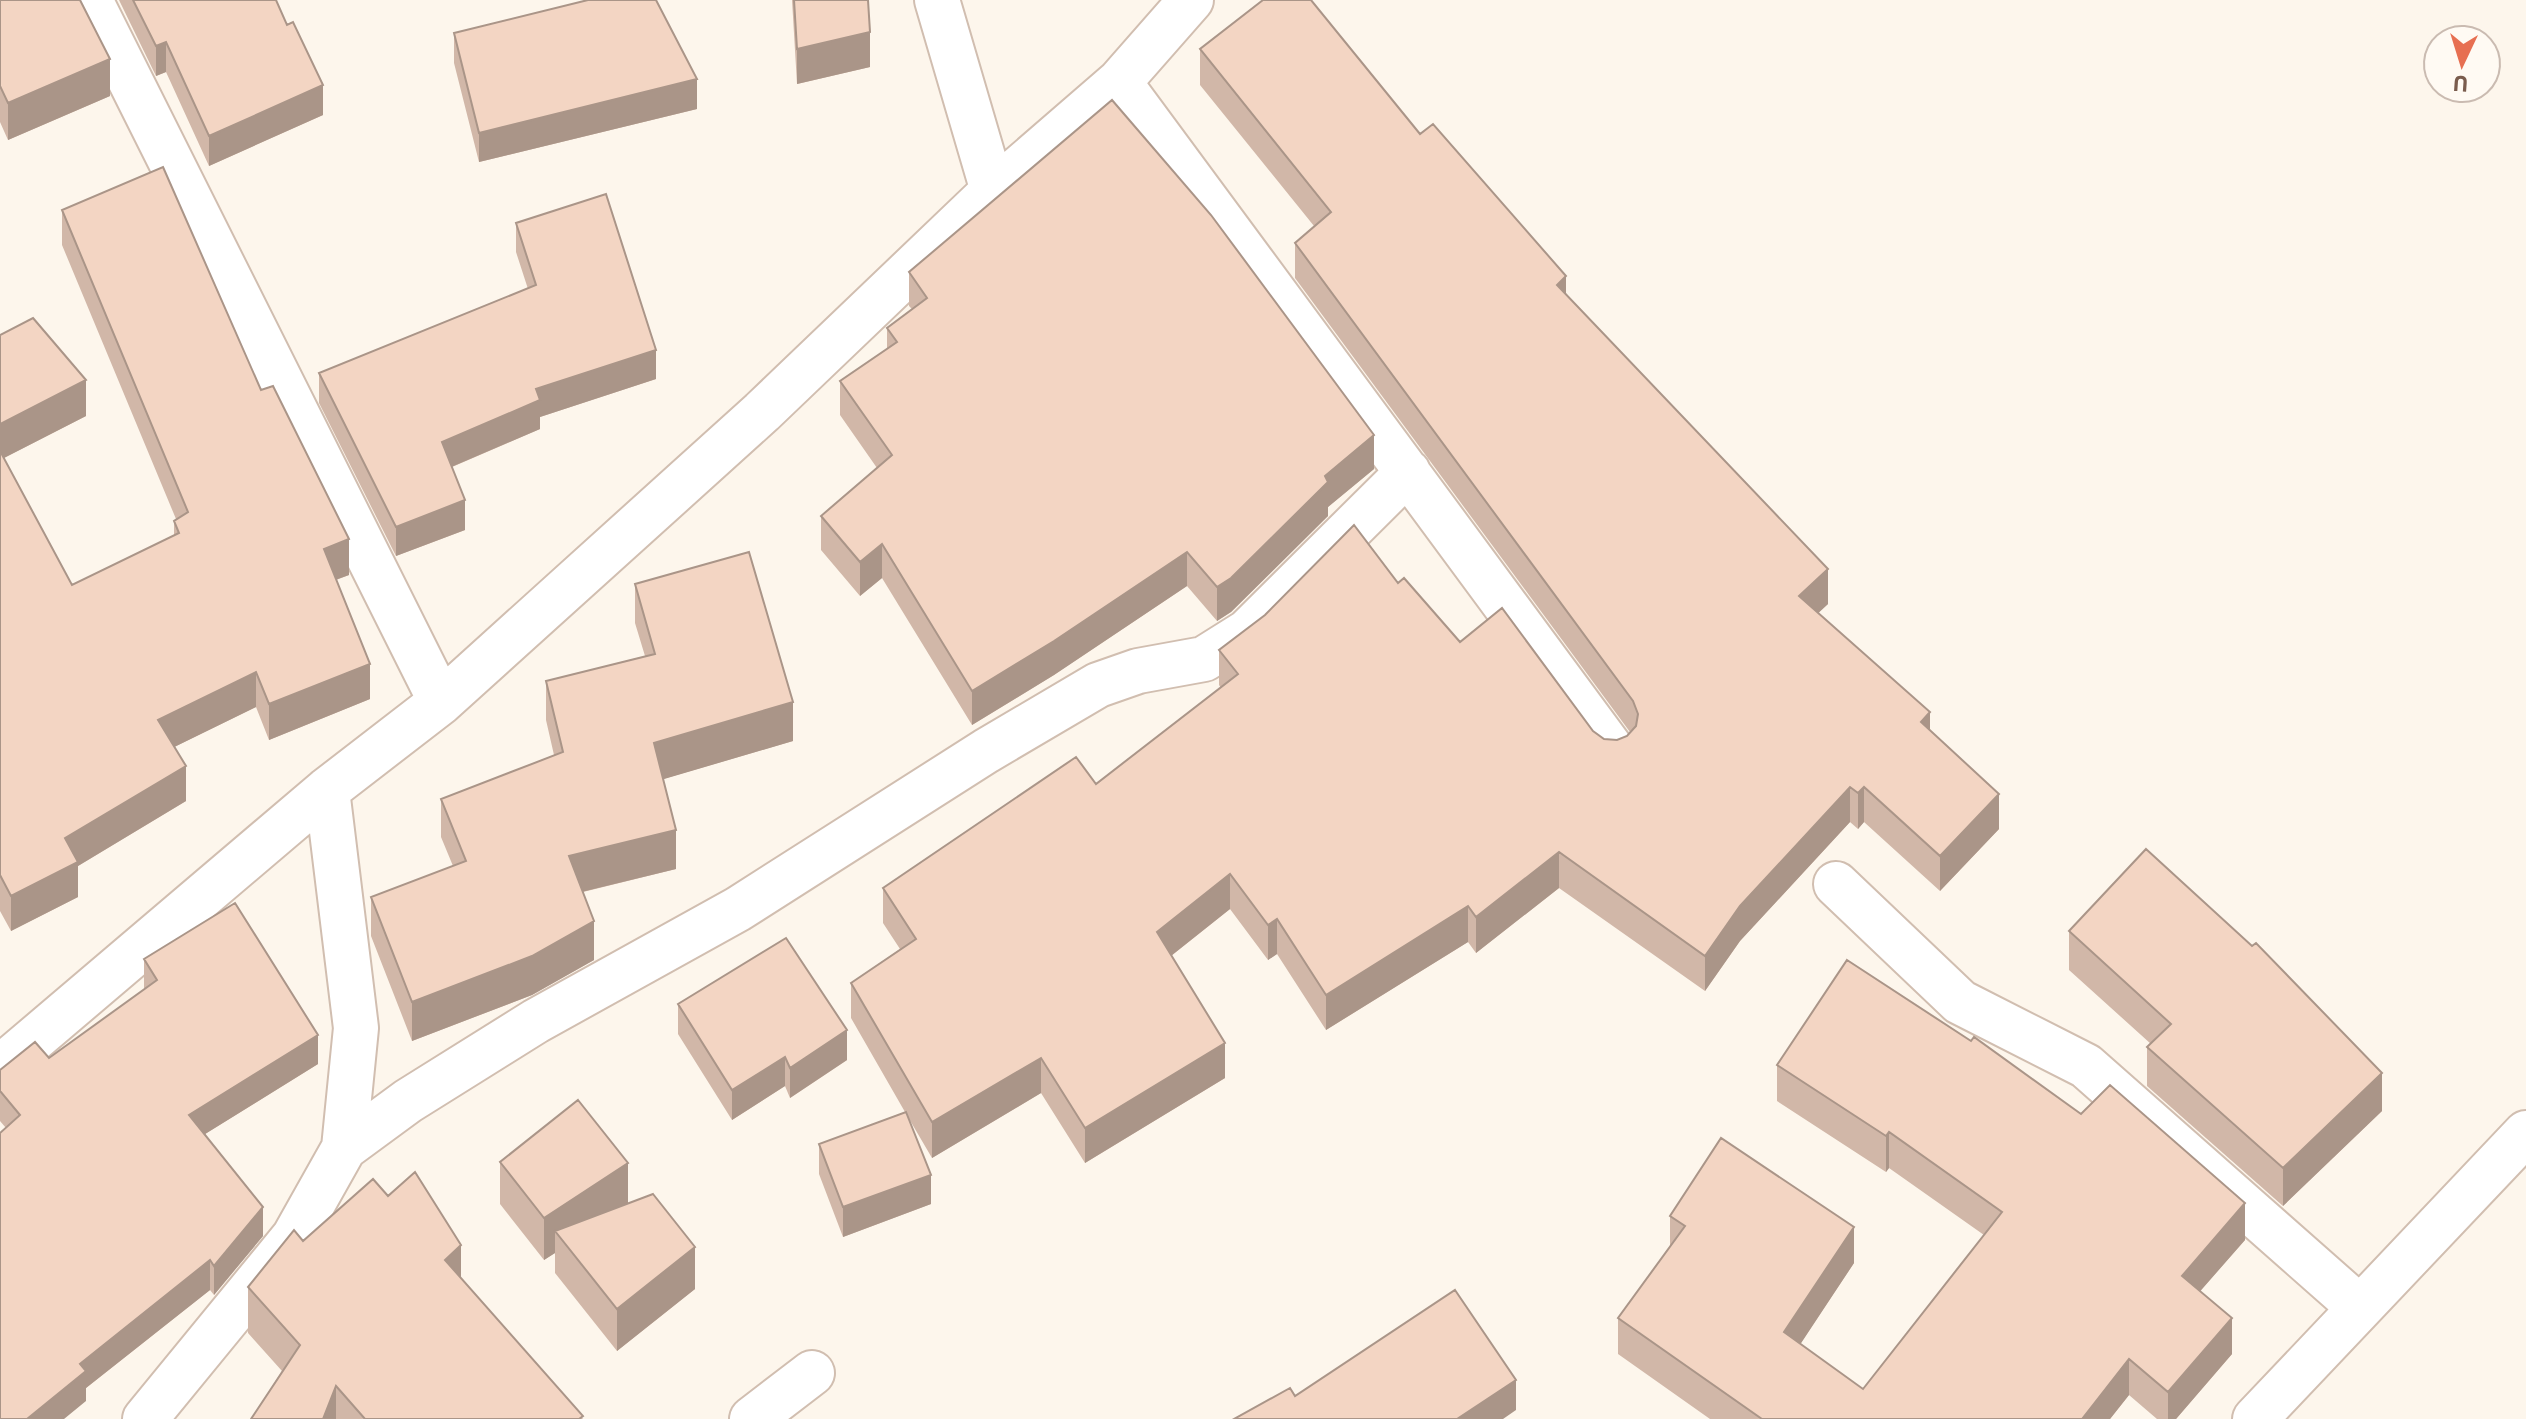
<svg xmlns="http://www.w3.org/2000/svg" width="2526" height="1419" font-family="'IBM Plex Sans',sans-serif">
<style>
.lines{fill:none;stroke-linecap:round;stroke-linejoin:round}
.minor-casing{stroke:#d1beb0;stroke-width:48}
.minor{stroke:#fff;stroke-width:44}
.wall{fill:#d1b7a8}
.shaded-wall{fill:#aa9588}
.building{fill:#f3d5c3;stroke:#aa9588;stroke-width:2}
</style>
<rect width="100%" height="100%" fill="#fdf6ec"/>
<g class="lines">
<defs>
<path id="minor" d="M 90,0 L 441,702
M 937,0 L 993,191
M 1119,82 L 1613,751
M 1836,884 L 1960,1002 L 2086,1066 L 2359,1307
M 0,1068 L 327,790 L 441,702 L 762,412 L 993,191 L 1119,82 L 1191,0
M 344,1148 L 408,1101 L 536,1021 L 738,909 L 986,751 L 1098,685 L 1138,671 L 1204,659 L 1247,632 L 1408,472
M 145,1419 L 294,1237 L 344,1148 L 356,1028 L 327,790
M 752,1419 L 812,1373
M 2255,1419 L 2526,1133"/>
</defs>
<use href="#minor" class="minor-casing"/>
<use href="#minor" class="minor"/>
</g>
<path class="wall" d="M 0,0 L 110,96 L 8,140 L 0,122 Z
M 119,0 L 276,0 L 287,25 L 323,115 L 209,166 L 166,72 L 156,76 Z
M 792,0 L 868,0 L 870,67 L 797,84 Z
M 454,33 L 697,109 L 479,162 L 454,63 Z
M 1200,49 L 1420,134 L 1566,295 L 1828,604 L 1818,613 L 1930,730 L 1999,829 L 1940,891 L 1864,822 L 1858,829 L 1850,822 L 1740,941 L 1705,991 L 1559,888 L 1476,953 L 1468,942 L 1326,1030 L 1277,954 L 1268,960 L 1230,909 L 1171,956 L 1225,1078 L 1085,1163 L 1041,1093 L 932,1158 L 908,1117 L 931,1204 L 843,1237 L 819,1174 L 819,1144 L 905,1112 L 851,1018 L 851,983 L 900,949 L 883,923 L 883,888 L 1096,784 L 1221,688 L 1219,685 L 1219,650 L 1398,583 L 1460,642 L 1604,739 L 1617,740 L 1627,736 L 1630,732 L 1295,278 L 1295,243 L 1314,226 L 1200,85 Z
M 62,210 L 261,390 L 349,575 L 336,580 L 370,699 L 269,740 L 256,707 L 174,747 L 186,801 L 78,866 L 78,897 L 11,931 L 0,911 L 0,335 L 86,416 L 4,458 L 72,585 L 174,535 L 174,521 L 176,519 L 62,245 Z
M 516,223 L 656,379 L 540,417 L 540,429 L 452,467 L 465,530 L 396,556 L 319,403 L 319,373 L 528,289 L 516,252 Z
M 909,272 L 1374,469 L 1328,507 L 1328,516 L 1231,612 L 1217,621 L 1187,586 L 1054,675 L 972,725 L 882,578 L 860,596 L 821,550 L 821,516 L 877,468 L 840,415 L 840,381 L 887,349 L 887,328 L 912,309 L 909,306 Z
M 635,584 L 793,741 L 663,779 L 676,869 L 583,892 L 594,960 L 532,995 L 412,1041 L 371,936 L 371,897 L 453,866 L 441,837 L 441,799 L 554,755 L 546,720 L 546,681 L 645,656 L 635,623 Z
M 2069,931 L 2382,1111 L 2283,1206 L 2147,1086 L 2147,1047 L 2151,1044 L 2069,970 Z
M 144,959 L 318,1064 L 205,1134 L 263,1236 L 214,1295 L 210,1290 L 86,1388 L 86,1401 L 6,1128 L 0,1121 L 0,1070 L 49,1058 L 144,989 Z
M 678,1004 L 847,1060 L 790,1098 L 785,1086 L 732,1120 L 678,1034 Z
M 1777,1065 L 2245,1240 L 2200,1291 L 2232,1354 L 2176,1419 L 2157,1419 L 2129,1395 L 2110,1419 L 1710,1419 L 1618,1354 L 1618,1318 L 1670,1248 L 1670,1216 L 1854,1263 L 1800,1344 L 1863,1389 L 1984,1235 L 1889,1168 L 1886,1172 L 1777,1101 Z
M 500,1162 L 628,1204 L 695,1289 L 617,1351 L 555,1273 L 555,1253 L 544,1260 L 500,1204 Z
M 303,1241 L 461,1278 L 583,1419 L 251,1419 L 282,1371 L 248,1333 L 248,1287 Z"/>
<path class="shaded-wall" d="M 870,32 L 870,67 L 797,84 L 797,49 Z
M 166,42 L 166,72 L 156,76 L 156,46 Z
M 110,59 L 110,96 L 8,140 L 8,103 Z
M 697,79 L 697,109 L 479,162 L 479,133 Z
M 323,85 L 323,115 L 209,166 L 209,136 Z
M 1566,276 L 1566,312 L 1557,285 Z
M 656,350 L 656,379 L 540,417 L 540,429 L 442,471 L 442,442 L 536,389 Z
M 86,380 L 86,416 L 0,460 L 0,424 Z
M 1374,435 L 1374,469 L 1328,507 L 1328,516 L 1231,612 L 1217,621 L 1217,587 L 1325,476 Z
M 465,500 L 465,530 L 396,556 L 396,527 Z
M 349,539 L 349,575 L 324,584 L 324,549 Z
M 882,544 L 882,578 L 860,596 L 860,562 Z
M 1187,552 L 1187,586 L 1054,675 L 972,725 L 972,691 Z
M 1828,569 L 1828,604 L 1799,631 L 1799,596 Z
M 370,664 L 370,699 L 269,740 L 269,704 Z
M 256,672 L 256,707 L 158,755 L 158,720 Z
M 793,702 L 793,741 L 654,782 L 654,743 Z
M 1930,712 L 1930,747 L 1921,722 Z
M 186,766 L 186,801 L 78,866 L 78,897 L 11,931 L 11,896 L 65,838 Z
M 1850,787 L 1850,822 L 1740,941 L 1705,991 L 1705,956 L 1740,906 Z
M 1864,787 L 1864,822 L 1858,829 L 1858,793 Z
M 1999,794 L 1999,829 L 1940,891 L 1940,856 Z
M 676,830 L 676,869 L 569,895 L 569,856 Z
M 1559,852 L 1559,888 L 1476,953 L 1476,917 Z
M 1230,874 L 1230,909 L 1157,967 L 1157,932 Z
M 1468,906 L 1468,942 L 1326,1030 L 1326,995 Z
M 1277,919 L 1277,954 L 1268,960 L 1268,925 Z
M 594,921 L 594,960 L 532,995 L 412,1041 L 412,1002 Z
M 847,1030 L 847,1060 L 790,1098 L 790,1068 Z
M 318,1035 L 318,1064 L 189,1144 L 189,1115 Z
M 1225,1043 L 1225,1078 L 1085,1163 L 1085,1128 Z
M 785,1057 L 785,1086 L 732,1120 L 732,1090 Z
M 1041,1058 L 1041,1093 L 932,1158 L 932,1122 Z
M 2382,1073 L 2382,1111 L 2283,1206 L 2283,1168 Z
M 1889,1132 L 1889,1168 L 1886,1172 L 1886,1136 Z
M 628,1163 L 628,1205 L 555,1231 L 555,1253 L 544,1260 L 544,1218 Z
M 931,1175 L 931,1204 L 843,1237 L 843,1207 Z
M 2245,1203 L 2245,1240 L 2182,1312 L 2182,1276 Z
M 263,1207 L 263,1236 L 214,1295 L 214,1266 Z
M 1854,1227 L 1854,1263 L 1784,1369 L 1784,1332 Z
M 461,1245 L 461,1291 L 445,1260 Z
M 695,1247 L 695,1289 L 617,1351 L 617,1309 Z
M 210,1260 L 210,1290 L 86,1388 L 86,1401 L 64,1419 L 27,1419 L 80,1364 Z
M 2232,1318 L 2232,1354 L 2176,1419 L 2168,1419 L 2168,1392 Z
M 2129,1359 L 2129,1395 L 2110,1419 L 2082,1419 Z
M 1516,1380 L 1516,1410 L 1503,1419 L 1457,1419 Z
M 336,1386 L 336,1419 L 323,1419 Z"/>
<path class="building" d="M 0,0 L 80,0 L 110,59 L 8,103 L 0,86 Z
M 133,0 L 276,0 L 287,25 L 293,22 L 323,85 L 209,136 L 166,42 L 156,46 Z
M 588,0 L 656,0 L 697,79 L 479,133 L 454,33 Z
M 794,0 L 868,0 L 870,32 L 797,49 Z
M 1263,0 L 1311,0 L 1420,134 L 1433,124 L 1566,276 L 1557,285 L 1828,569 L 1799,596 L 1930,712 L 1921,722 L 1999,794 L 1940,856 L 1864,787 L 1858,793 L 1850,787 L 1740,906 L 1705,956 L 1559,852 L 1476,917 L 1468,906 L 1326,995 L 1277,919 L 1268,925 L 1230,874 L 1157,932 L 1225,1043 L 1085,1128 L 1041,1058 L 932,1122 L 851,983 L 916,939 L 883,888 L 1076,757 L 1096,784 L 1238,674 L 1219,650 L 1265,615 L 1354,525 L 1398,583 L 1404,578 L 1460,642 L 1502,608 L 1593,731 L 1604,739 L 1617,740 L 1627,736 L 1636,726 L 1638,714 L 1633,701 L 1295,243 L 1331,212 L 1200,49 Z
M 1112,100 L 1211,215 L 1374,435 L 1325,476 L 1328,482 L 1231,578 L 1217,587 L 1187,552 L 1054,641 L 972,691 L 882,544 L 860,562 L 821,516 L 892,455 L 840,381 L 897,342 L 887,328 L 927,298 L 909,272 Z
M 163,167 L 261,390 L 273,386 L 349,539 L 324,549 L 370,664 L 269,704 L 256,672 L 158,720 L 186,766 L 65,838 L 78,862 L 11,896 L 0,875 L 0,451 L 72,585 L 179,533 L 174,521 L 188,512 L 62,210 Z
M 606,194 L 656,350 L 536,389 L 540,400 L 442,442 L 465,500 L 396,527 L 319,373 L 536,285 L 516,223 Z
M 33,318 L 86,380 L 0,424 L 0,335 Z
M 749,552 L 793,702 L 654,743 L 676,830 L 569,856 L 594,921 L 532,956 L 412,1002 L 371,897 L 466,861 L 441,799 L 563,752 L 546,681 L 655,654 L 635,584 Z
M 2146,849 L 2252,946 L 2256,943 L 2382,1073 L 2283,1168 L 2147,1047 L 2171,1024 L 2069,931 Z
M 235,903 L 318,1035 L 189,1115 L 263,1207 L 214,1266 L 210,1260 L 80,1364 L 86,1371 L 27,1419 L 0,1419 L 0,1133 L 20,1115 L 0,1091 L 0,1070 L 35,1042 L 49,1058 L 157,980 L 144,959 Z
M 786,938 L 847,1030 L 790,1068 L 785,1057 L 732,1090 L 678,1004 Z
M 1847,960 L 1971,1041 L 1974,1037 L 2081,1114 L 2110,1085 L 2245,1203 L 2182,1276 L 2232,1318 L 2168,1392 L 2129,1359 L 2082,1419 L 1762,1419 L 1618,1318 L 1685,1226 L 1670,1216 L 1721,1138 L 1854,1227 L 1784,1332 L 1863,1389 L 2002,1212 L 1889,1132 L 1886,1136 L 1777,1065 Z
M 578,1100 L 628,1163 L 544,1218 L 500,1162 Z
M 906,1112 L 931,1175 L 843,1207 L 819,1144 Z
M 415,1172 L 461,1245 L 445,1260 L 583,1416 L 579,1419 L 365,1419 L 336,1386 L 323,1419 L 251,1419 L 300,1345 L 248,1287 L 294,1230 L 303,1241 L 373,1179 L 388,1196 Z
M 653,1194 L 695,1247 L 617,1309 L 555,1231 Z
M 1455,1290 L 1516,1380 L 1457,1419 L 1234,1419 L 1290,1388 L 1295,1396 Z"/>
<g transform="translate(2462 64) rotate(184)"><circle r="38" fill="#fffaf3" stroke="#cabbb1" stroke-width="2"/>
<path d="M0-6L14 30L0 20L-14 30Z" fill="#e76f51"/>
<text y="-12" font-size="22" font-weight="bold" text-anchor="middle" fill="#7a5c4d">U</text>
</g>
</svg>
